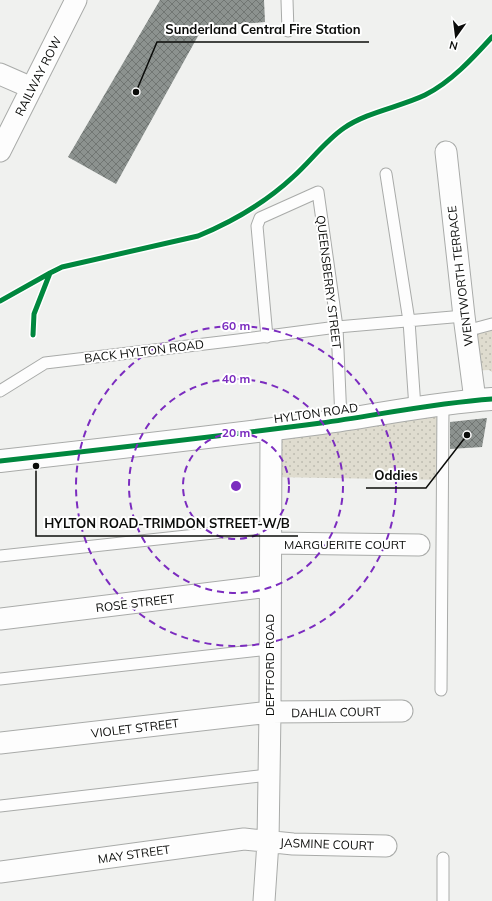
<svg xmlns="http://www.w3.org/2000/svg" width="492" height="901" font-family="Mulish,sans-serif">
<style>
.grass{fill:url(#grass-dots)}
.building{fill:url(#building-cross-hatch)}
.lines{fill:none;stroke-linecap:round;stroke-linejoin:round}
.service-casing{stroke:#a9aba9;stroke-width:13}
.minor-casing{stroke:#a9aba9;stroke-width:23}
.tertiary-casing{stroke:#a9aba9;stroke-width:24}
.service{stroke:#fdfdfd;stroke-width:11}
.minor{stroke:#fdfdfd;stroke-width:21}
.tertiary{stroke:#fdfdfd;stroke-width:22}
.cycleway-casing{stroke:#fff;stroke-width:8}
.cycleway{stroke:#00873e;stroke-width:5}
.ring{fill:none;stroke:#7b2cbf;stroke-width:2;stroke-dasharray:7 5}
.labels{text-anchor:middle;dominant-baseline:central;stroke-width:4;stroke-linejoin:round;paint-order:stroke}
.street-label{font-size:12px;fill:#0b0c0a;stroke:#fff}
.centre{fill:#7b2cbf;stroke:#fff;stroke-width:2}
.ring-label{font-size:12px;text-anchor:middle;font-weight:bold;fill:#7b2cbf;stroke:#fff;stroke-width:4;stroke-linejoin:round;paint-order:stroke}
.leader{fill:none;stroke:#0b0c0a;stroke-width:1.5}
.callout-dot{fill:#0b0c0a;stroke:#fff;stroke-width:1.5}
.callout-label{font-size:13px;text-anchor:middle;font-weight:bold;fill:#0b0c0a;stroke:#fff;stroke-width:4;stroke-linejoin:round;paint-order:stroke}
</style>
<defs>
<pattern id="grass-dots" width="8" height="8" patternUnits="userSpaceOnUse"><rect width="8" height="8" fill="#dfdccf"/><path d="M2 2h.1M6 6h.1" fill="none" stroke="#bebcb0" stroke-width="1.8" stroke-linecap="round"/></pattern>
<pattern id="building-cross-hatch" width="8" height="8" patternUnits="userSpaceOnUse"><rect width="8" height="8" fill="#8c928f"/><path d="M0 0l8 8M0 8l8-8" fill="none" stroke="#717673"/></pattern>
</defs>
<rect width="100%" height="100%" fill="#f0f1ef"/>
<path class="grass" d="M 492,324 L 492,372 L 489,370 L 471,371 L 466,331 Z
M 443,405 L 443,480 L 271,477 L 271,430 Z"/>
<path class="building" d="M 160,0 L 264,0 L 265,22 L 203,27 L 116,184 L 68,157 Z
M 487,418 L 482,447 L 450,449 L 450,422 Z"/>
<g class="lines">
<defs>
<path id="service" d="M 287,0 L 288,31
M 386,174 L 409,321 L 415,408
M 466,331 L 492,324
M 267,337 L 257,226 L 260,218 L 318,192 L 337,327 L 341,420
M 0,391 L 45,363 L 238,340 L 337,327 L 464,316
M 0,556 L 270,527
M 0,679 L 269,649
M 441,690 L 443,405
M 0,806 L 268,775
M 443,901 L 443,858"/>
<path id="minor" d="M 0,74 L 32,88
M 0,151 L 76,0
M 446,152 L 464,316 L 475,400
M 271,543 L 419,545
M 0,619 L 269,586
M 0,743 L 270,712 L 402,711
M 0,872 L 244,839 L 293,844 L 386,846
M 264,901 L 268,842 L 270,712 L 271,430"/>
<path id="tertiary" d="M 0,461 C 107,449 214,437 321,423 C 378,415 435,403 492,399"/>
</defs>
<use href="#service" class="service-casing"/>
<use href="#minor" class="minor-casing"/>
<use href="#tertiary" class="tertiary-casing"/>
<use href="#service" class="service"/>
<use href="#minor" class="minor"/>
<use href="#tertiary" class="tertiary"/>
<defs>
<path id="cycleway" d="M 0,301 L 50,273 L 62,267 L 198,236 C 232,222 266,202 293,177 C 310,162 325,141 344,128 C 367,112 400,107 425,95 C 451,82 473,58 492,37
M 33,335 L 34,314 L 50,273
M 0,461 C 107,449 214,437 321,423 C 378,415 435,403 492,399"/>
</defs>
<use href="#cycleway" class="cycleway-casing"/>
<use href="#cycleway" class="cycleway"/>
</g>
<g class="ring">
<circle cx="236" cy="486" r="53"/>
<circle cx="236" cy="486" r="107"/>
<circle cx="236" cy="486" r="160"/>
</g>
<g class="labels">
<g class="street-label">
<text transform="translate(38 76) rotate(-63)">RAILWAY ROW</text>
<text transform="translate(460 276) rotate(-97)">WENTWORTH TERRACE</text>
<text transform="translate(329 282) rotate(83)">QUEENSBERRY STREET</text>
<text transform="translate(144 351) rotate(-7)">BACK HYLTON ROAD</text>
<text transform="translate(316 413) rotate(-8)">HYLTON ROAD</text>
<text x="345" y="544">MARGUERITE COURT</text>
<text transform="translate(135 603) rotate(-7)">ROSE STREET</text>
<text transform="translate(269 665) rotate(-90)">DEPTFORD ROAD</text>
<text transform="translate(336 712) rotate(-1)">DAHLIA COURT</text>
<text transform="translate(135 728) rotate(-7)">VIOLET STREET</text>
<text transform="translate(327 844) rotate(2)">JASMINE COURT</text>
<text transform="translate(134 854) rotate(-8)">MAY STREET</text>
</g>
</g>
<circle cx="236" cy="486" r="6" class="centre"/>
<g class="ring-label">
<text x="236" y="330">60 m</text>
<text x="236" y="383">40 m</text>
<text x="236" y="437">20 m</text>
</g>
<path class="leader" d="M136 92L157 42H369M467 435L426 488H366M36 466L36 536H298"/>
<g class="callout-dot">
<circle cx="136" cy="92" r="4"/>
<circle cx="467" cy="435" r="4"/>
<circle cx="36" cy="466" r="4"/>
</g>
<g class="callout-label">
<text x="263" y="34">Sunderland Central Fire Station</text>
<text x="396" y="480">Oddies</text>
<text x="167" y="528">HYLTON ROAD-TRIMDON STREET-W/B</text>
</g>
<g transform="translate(456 36) rotate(194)" stroke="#ffffff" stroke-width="3" paint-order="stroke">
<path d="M0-3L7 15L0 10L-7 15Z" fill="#0b0c0a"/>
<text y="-6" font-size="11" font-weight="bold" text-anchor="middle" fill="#0b0c0a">N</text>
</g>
</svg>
